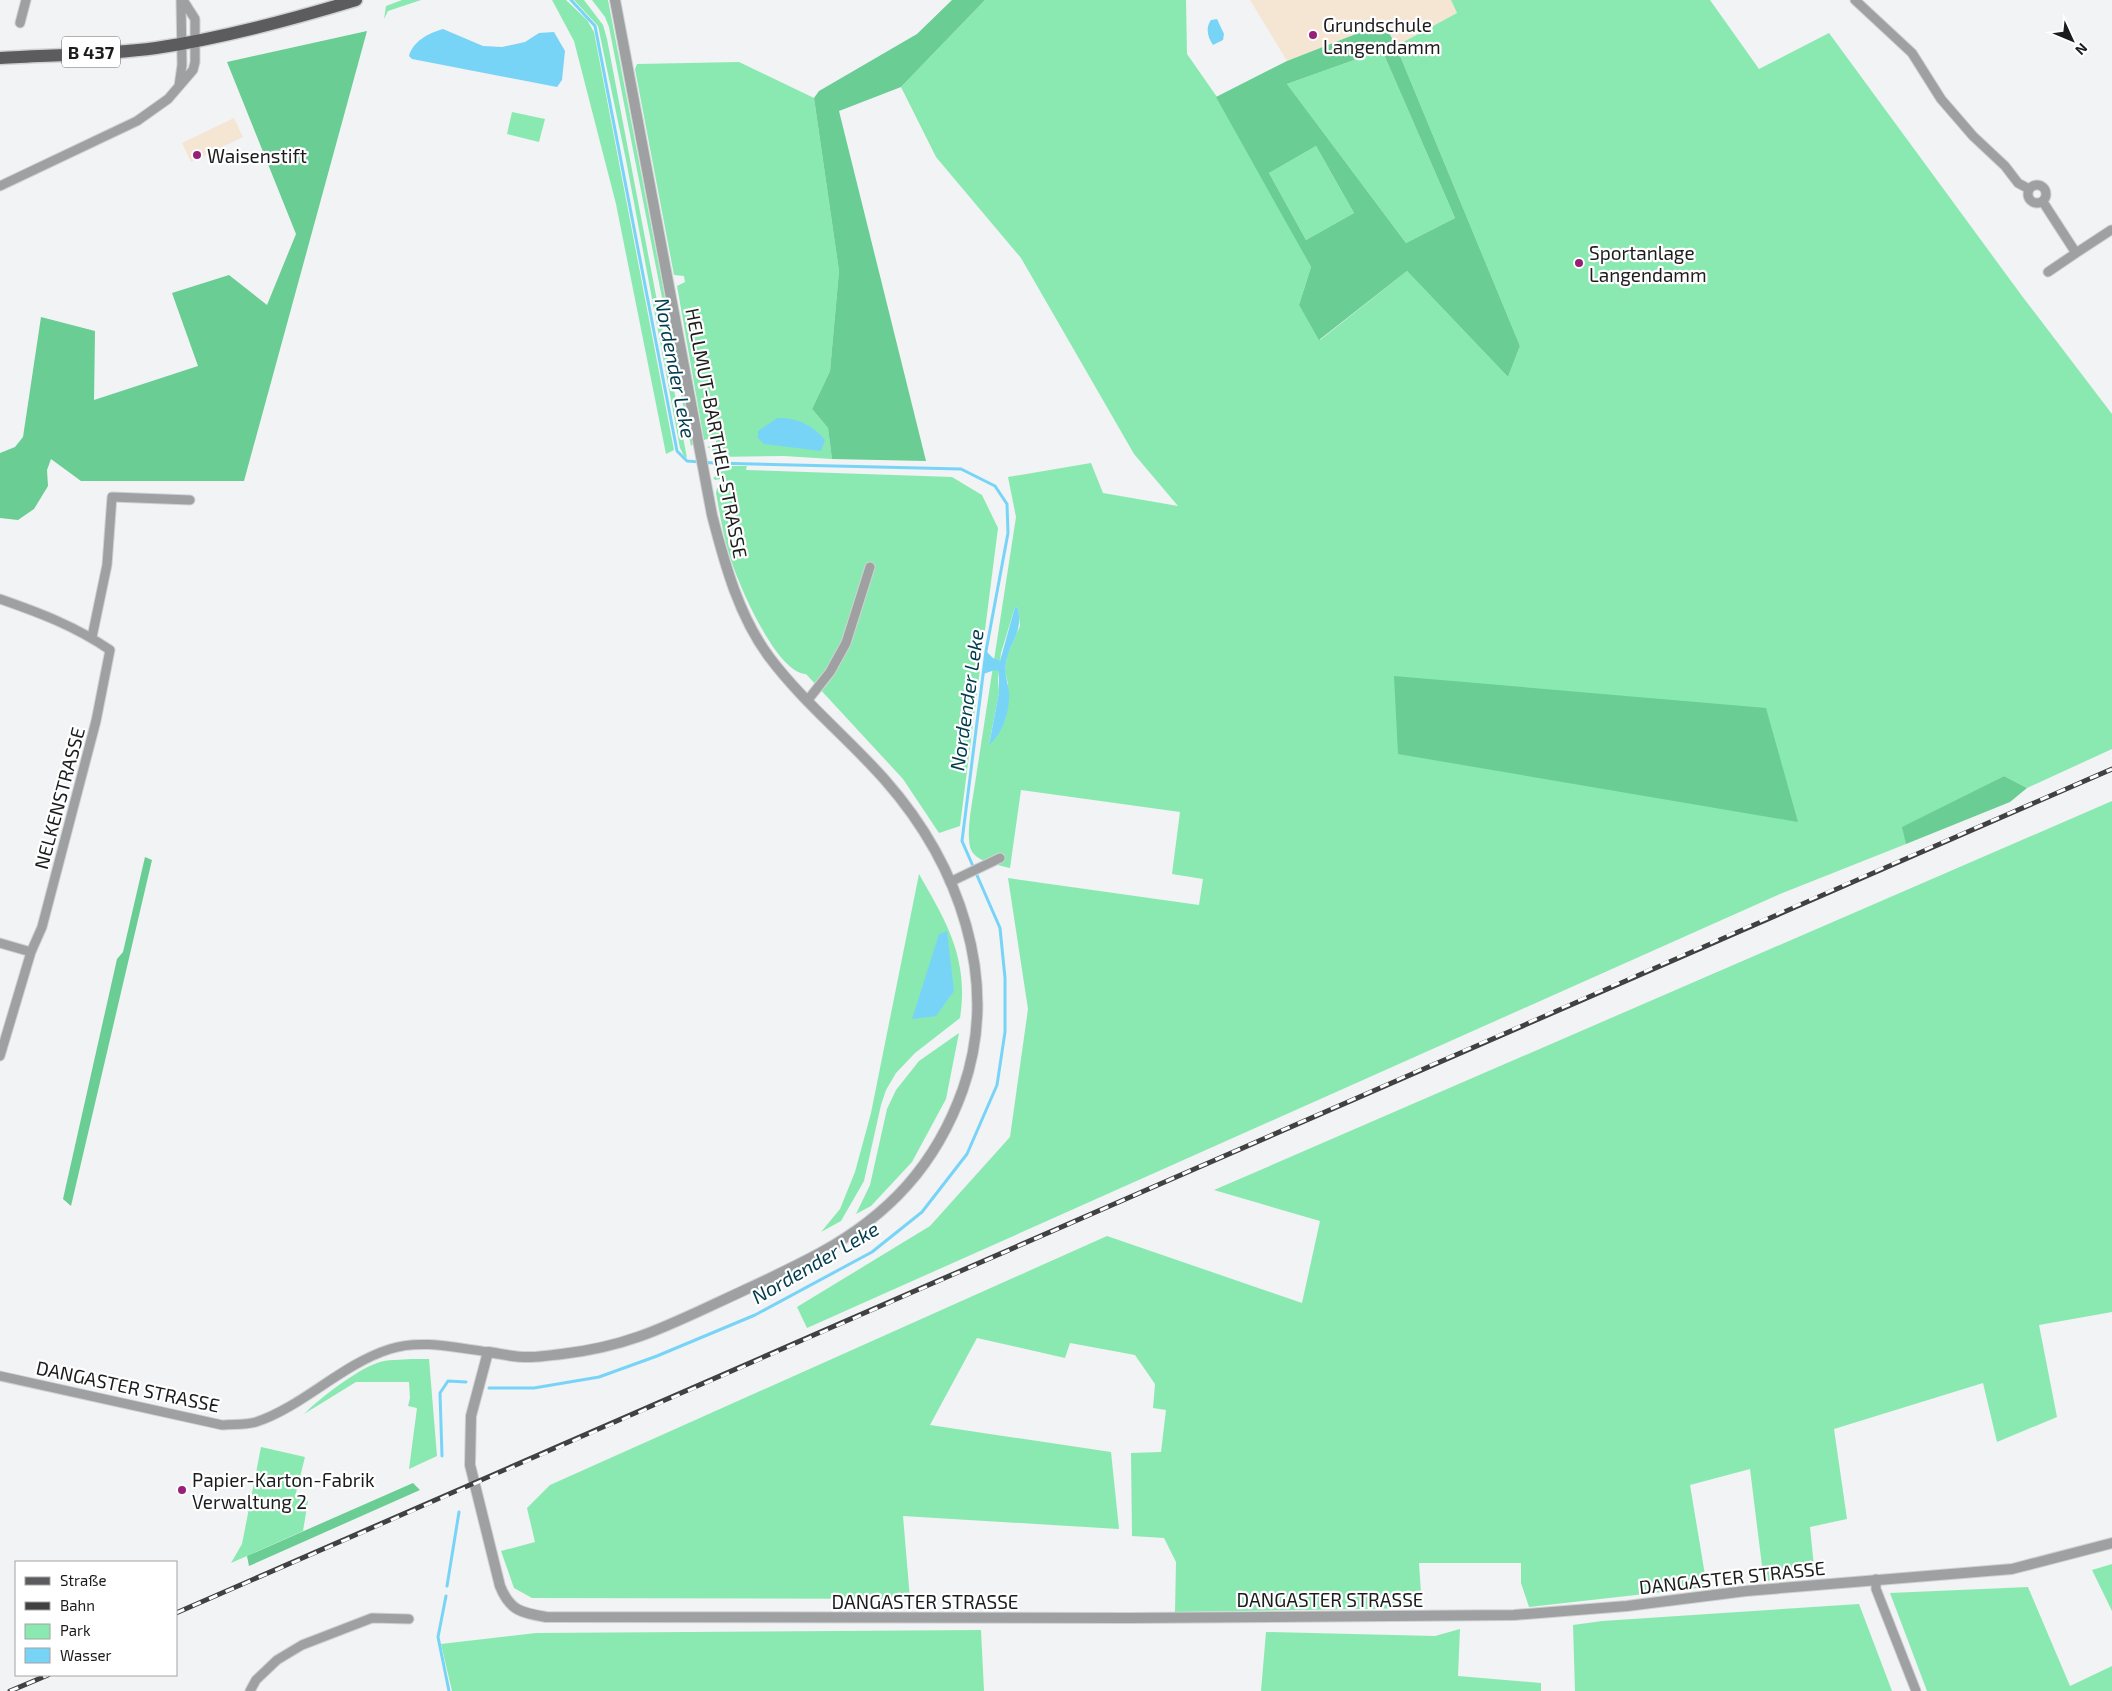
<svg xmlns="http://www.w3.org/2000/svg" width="2112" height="1691" font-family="'Exo 2',sans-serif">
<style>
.education{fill:#f5e6d3}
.green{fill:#8ae9b1;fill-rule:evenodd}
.forest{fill:#69cd94;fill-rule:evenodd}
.water{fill:#78d4f7}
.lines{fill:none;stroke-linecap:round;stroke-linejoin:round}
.stream{stroke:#78d4f7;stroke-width:3}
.minor-casing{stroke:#cfd1d2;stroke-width:11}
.tertiary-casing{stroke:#cfd1d2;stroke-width:12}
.primary-casing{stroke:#cfd1d2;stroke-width:15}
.minor{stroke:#9fa0a1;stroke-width:9}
.tertiary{stroke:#9fa0a1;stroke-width:10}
.primary{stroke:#5c5c5e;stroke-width:12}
.rail-casing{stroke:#414142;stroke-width:5}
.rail{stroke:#fff;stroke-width:3;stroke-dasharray:9;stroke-linecap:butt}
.poi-dot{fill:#991e77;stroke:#fff;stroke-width:2}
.labels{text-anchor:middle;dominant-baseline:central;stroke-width:4.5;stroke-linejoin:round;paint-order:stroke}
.shield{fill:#fff;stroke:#606061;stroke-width:1}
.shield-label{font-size:18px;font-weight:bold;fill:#1c1c1d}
.poi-label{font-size:19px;fill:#1c1c1d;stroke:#fff;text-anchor:start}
.street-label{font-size:19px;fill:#1c1c1d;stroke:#fff}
.water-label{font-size:20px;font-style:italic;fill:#003c4d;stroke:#fff}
</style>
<rect width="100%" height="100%" fill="#f1f3f5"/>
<path class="education" d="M 1250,0 L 1451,0 L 1457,13 L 1396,46 L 1384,23 L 1287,61 Z
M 234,118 L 243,137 L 191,162 L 182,143 Z"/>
<path class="green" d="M 402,0 L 421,0 L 388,11 L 384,19 L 386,6 Z
M 552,0 L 566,0 L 587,20 L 594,32 L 674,450 L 666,454 L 616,204 L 574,41 Z
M 574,0 L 584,0 L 603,25 L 607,39 L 687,458 L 684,456 L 680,448 L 626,160 L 598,26 Z
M 592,0 L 608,0 L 693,444 L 691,446 L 609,27 L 605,17 Z
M 985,0 L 1186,0 L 1187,54 L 1217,97 L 1311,267 L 1299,305 L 1320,340 L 1407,271 L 1508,377 L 1520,346 L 1396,46 L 1457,13 L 1451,0 L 1710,0 L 1759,69 L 1829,33 L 2022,296 L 2112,414 L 2112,749 L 2027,788 L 2004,776 L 1903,827 L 1906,844 L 1780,894 L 807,1328 L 797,1307 L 930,1226 L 1010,1137 L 1028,1009 L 1008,878 L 1199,905 L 1203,879 L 1172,874 L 1180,812 L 1021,790 L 1010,868 C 999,865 981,863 973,853 C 964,842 972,804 974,790 L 1016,517 L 1008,477 L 1091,463 L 1103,493 L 1178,506 L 1134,454 L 1021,258 L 936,157 L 901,87 ZM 1015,607 L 1018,608 L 1020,626 L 1007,656 L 1005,671 L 1008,684 L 989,744 L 999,692 L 998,680 L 1001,653 Z
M 1382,50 L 1455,218 L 1406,243 L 1287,84 Z
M 739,62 L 814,98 L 839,271 L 830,371 L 812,409 L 828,428 L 832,459 L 784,456 L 714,457 L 712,449 L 707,447 L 716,444 L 716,440 L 711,438 L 704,440 L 677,286 L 685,282 L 684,276 L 674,275 L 635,69 L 637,64 Z
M 512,112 L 545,119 L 539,142 L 507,134 Z
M 1316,146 L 1354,213 L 1306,240 L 1269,173 Z
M 714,466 L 747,466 L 746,470 L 952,477 L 982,495 L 998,528 L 960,826 L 939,833 L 903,779 L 806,674 C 776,673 738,583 730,557 C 723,536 720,514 716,493 L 717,488 L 722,486 L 721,479 L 715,480 L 713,478 L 716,476 Z
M 2112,801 L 2112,1312 L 2039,1325 L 2057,1417 L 1997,1442 L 1983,1383 L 1834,1429 L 1847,1519 L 1810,1527 L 1814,1567 L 1764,1582 L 1750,1469 L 1690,1485 L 1707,1587 L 1529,1607 L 1521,1583 L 1521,1563 L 1419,1563 L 1422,1608 L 1175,1612 L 1176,1562 L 1164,1538 L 1132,1536 L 1131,1453 L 1161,1452 L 1166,1410 L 1153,1408 L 1155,1384 L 1135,1355 L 1070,1343 L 1065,1358 L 977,1338 L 930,1425 L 1111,1452 L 1119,1529 L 903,1516 L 910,1599 L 532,1598 L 514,1588 L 501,1551 L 535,1542 L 527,1508 L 550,1485 L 1107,1236 L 1302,1303 L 1320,1221 L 1214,1190 Z
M 919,874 C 947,923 969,959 960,1018 L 915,1053 L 896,1073 L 886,1090 L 881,1105 L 864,1181 L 841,1221 L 821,1232 L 840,1209 L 855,1172 L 871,1113 Z
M 959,1033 L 946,1099 L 912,1162 L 871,1206 L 856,1214 L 870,1185 L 887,1109 L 896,1090 L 919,1061 Z
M 411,1359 L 429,1359 L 437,1456 L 409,1469 L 417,1408 L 408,1406 L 410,1398 L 409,1382 L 356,1382 L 304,1414 C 320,1398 355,1371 377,1363 C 387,1359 401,1360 411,1359 Z
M 261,1447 L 305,1457 L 295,1497 L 308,1501 L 303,1531 L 231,1563 L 242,1544 Z
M 2112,1564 L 2112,1611 L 2092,1570 Z
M 2028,1587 L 2070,1686 L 2112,1666 L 2112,1691 L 1927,1691 L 1890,1593 Z
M 1859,1604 L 1892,1691 L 1575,1691 L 1573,1625 L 1602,1621 Z
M 1460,1629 L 1458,1676 L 1541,1683 L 1541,1691 L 1261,1691 L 1266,1632 L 1435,1636 Z
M 981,1630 L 984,1691 L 452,1691 L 441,1644 L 536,1633 Z"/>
<path class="forest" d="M 952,0 L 985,0 L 901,87 L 839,111 L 926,461 L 832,459 L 828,428 L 812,409 L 830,371 L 839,271 L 814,98 L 819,91 L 917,34 Z
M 1384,23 L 1396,46 L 1520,346 L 1508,377 L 1407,271 L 1319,340 L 1299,305 L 1311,267 L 1216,97 L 1287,61 ZM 1382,50 L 1455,218 L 1406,243 L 1287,84 ZM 1316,146 L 1354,213 L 1306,240 L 1269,173 Z
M 367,31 L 244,481 L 81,481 L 51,459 L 47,470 L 48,486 L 34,509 L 18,520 L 0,518 L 0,453 L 15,447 L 23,437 L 41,317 L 95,331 L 94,400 L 198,366 L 172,293 L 229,275 L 267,305 L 296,234 L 227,62 Z
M 1394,676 L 1766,708 L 1798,822 L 1398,754 Z
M 2004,776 L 2027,788 L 2010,802 L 1906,844 L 1902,827 Z
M 145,857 L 152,860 L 71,1206 L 63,1199 L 117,959 L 123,952 Z
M 413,1483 L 420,1490 L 249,1566 L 247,1556 Z"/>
<path class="water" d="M 1217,19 L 1224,34 L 1223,40 L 1213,45 C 1208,38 1205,28 1211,20 Z
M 443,29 L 483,46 L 502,47 L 525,42 L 539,33 L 554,32 L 565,51 L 562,80 L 557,87 L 412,59 L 409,56 C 413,41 429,33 443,29 Z
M 777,418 C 796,417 813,425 825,440 L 821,451 L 764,444 L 758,438 L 758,431 Z
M 1015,607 L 1018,608 C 1023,635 1010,640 1006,663 C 1004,674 1008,682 1009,693 C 1010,710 1003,734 989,745 L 999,692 L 999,671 L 995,670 L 983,674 L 986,651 L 993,658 L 1000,661 Z
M 947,931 L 954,991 L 936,1016 L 912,1019 L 939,934 Z"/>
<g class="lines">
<path class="stream" d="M 489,1388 L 534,1388 L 599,1377 L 657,1356 L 755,1315 L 872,1252 L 922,1212 L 967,1154 L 997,1085 L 1005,1032 L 1005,978 L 1000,928 L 962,841 L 986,651 L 1008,533 L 1007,504 L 995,486 L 961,469 L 714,463 L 687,461 L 677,451 L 595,26 L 571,0
M 442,1456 L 440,1393 L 448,1381 L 466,1382
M 447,1586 L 459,1512
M 446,1596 L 438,1637 L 449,1691"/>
<defs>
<path id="minor" d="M 1855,0 L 1912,53 L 1941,99 L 1973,136 L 2005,166 L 2018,183 L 2029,189
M 20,23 L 26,0
M 179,86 L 182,65 L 181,0
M2028 194a9 9 0 1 1 18 0a9 9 0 1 1-18 0Z
M 0,186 L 137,121 L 168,99 L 193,70 L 195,62 L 195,19 L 183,0
M 2043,202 L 2076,253 L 2111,230
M 2048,272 L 2076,253
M 0,599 C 40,613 75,626 110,650 L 96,721 L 42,927 L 31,952 L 0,1056
M 92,637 L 107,565 L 112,497 L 190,500
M 807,701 L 830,672 L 846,643 L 870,567
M 950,882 L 1000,858
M 0,943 L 31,952
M 0,1376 L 222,1425 C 233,1424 246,1425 256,1422 C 302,1407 342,1364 390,1349 C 420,1339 457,1348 488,1352
M 1876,1579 L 1876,1589 L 1916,1691
M 250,1691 L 256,1680 L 277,1660 L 302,1645 L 372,1618 L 409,1619"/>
<path id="tertiary" d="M 615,0 L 712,515 C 725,565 739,617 770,658 C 804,703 848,738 885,780 C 959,864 1001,980 963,1089 C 936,1165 889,1215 820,1253 C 787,1271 753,1286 719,1302 C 663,1328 625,1347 562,1354 C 552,1355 541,1357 531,1357 C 517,1358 502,1354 488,1352 L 471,1416 L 470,1465 L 500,1586 C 510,1611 522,1613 546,1617 L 1129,1618 L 1514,1615 L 1627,1606 L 1746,1591 L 2012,1569 L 2112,1543"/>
<path id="primary" d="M 0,58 C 52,55 105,55 156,48 C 224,38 290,20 356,0"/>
</defs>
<use href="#minor" class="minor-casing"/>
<use href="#tertiary" class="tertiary-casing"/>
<use href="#primary" class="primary-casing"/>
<use href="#minor" class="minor"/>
<use href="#tertiary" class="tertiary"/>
<use href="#primary" class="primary"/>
<defs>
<path id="rail" d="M 176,1613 C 823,1335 1465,1047 2112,769
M 10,1691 L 48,1675"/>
</defs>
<use href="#rail" class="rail-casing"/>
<use href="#rail" class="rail"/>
</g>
<g class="poi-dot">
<circle cx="1313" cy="35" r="5"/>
<circle cx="197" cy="155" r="5"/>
<circle cx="1579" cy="263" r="5"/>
<circle cx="182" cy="1490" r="5"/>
</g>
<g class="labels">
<rect class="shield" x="62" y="36.5" width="58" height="31" rx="4"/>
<g class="shield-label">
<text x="91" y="52">B 437</text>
</g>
<g class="poi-label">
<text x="1323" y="24">Grundschule<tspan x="1323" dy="22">Langendamm</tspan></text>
<text x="207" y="155">Waisenstift</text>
<text x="1589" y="252">Sportanlage<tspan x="1589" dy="22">Langendamm</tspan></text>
<text x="192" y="1479">Papier-Karton-Fabrik<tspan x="192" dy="22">Verwaltung 2</tspan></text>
</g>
<g class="street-label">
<text transform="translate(717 433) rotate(79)">HELLMUT-BARTHEL-STRASSE</text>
<text transform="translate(59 798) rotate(-75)">NELKENSTRASSE</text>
<text transform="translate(128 1386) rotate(12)">DANGASTER STRASSE</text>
<text transform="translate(1732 1577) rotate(-6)">DANGASTER STRASSE</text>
<text x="1330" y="1599">DANGASTER STRASSE</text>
<text x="925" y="1601">DANGASTER STRASSE</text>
</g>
<g class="water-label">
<text transform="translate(676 368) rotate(79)">Nordender Leke</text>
<text transform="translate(966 700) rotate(-82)">Nordender Leke</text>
<text transform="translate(815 1262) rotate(-30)">Nordender Leke</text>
</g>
</g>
<rect x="15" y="1561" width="162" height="115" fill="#ffffff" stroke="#a4a4a5"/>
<rect x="25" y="1577" width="25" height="8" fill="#5c5c5e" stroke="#a4a4a5"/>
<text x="60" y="1586" font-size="15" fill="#1c1c1d">Straße</text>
<rect x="25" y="1602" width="25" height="8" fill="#414142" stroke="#a4a4a5"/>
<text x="60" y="1611" font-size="15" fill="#1c1c1d">Bahn</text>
<rect x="25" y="1624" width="25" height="15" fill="#8ae9b1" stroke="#a4a4a5"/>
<text x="60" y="1636" font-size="15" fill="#1c1c1d">Park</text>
<rect x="25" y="1648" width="25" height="15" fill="#78d4f7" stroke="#a4a4a5"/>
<text x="60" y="1661" font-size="15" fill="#1c1c1d">Wasser</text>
<g transform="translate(2072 40) rotate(134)" stroke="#ffffff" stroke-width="4" paint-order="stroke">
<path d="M0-4L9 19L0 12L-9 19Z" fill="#1c1c1d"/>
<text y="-8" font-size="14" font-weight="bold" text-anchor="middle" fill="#1c1c1d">N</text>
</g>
</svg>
